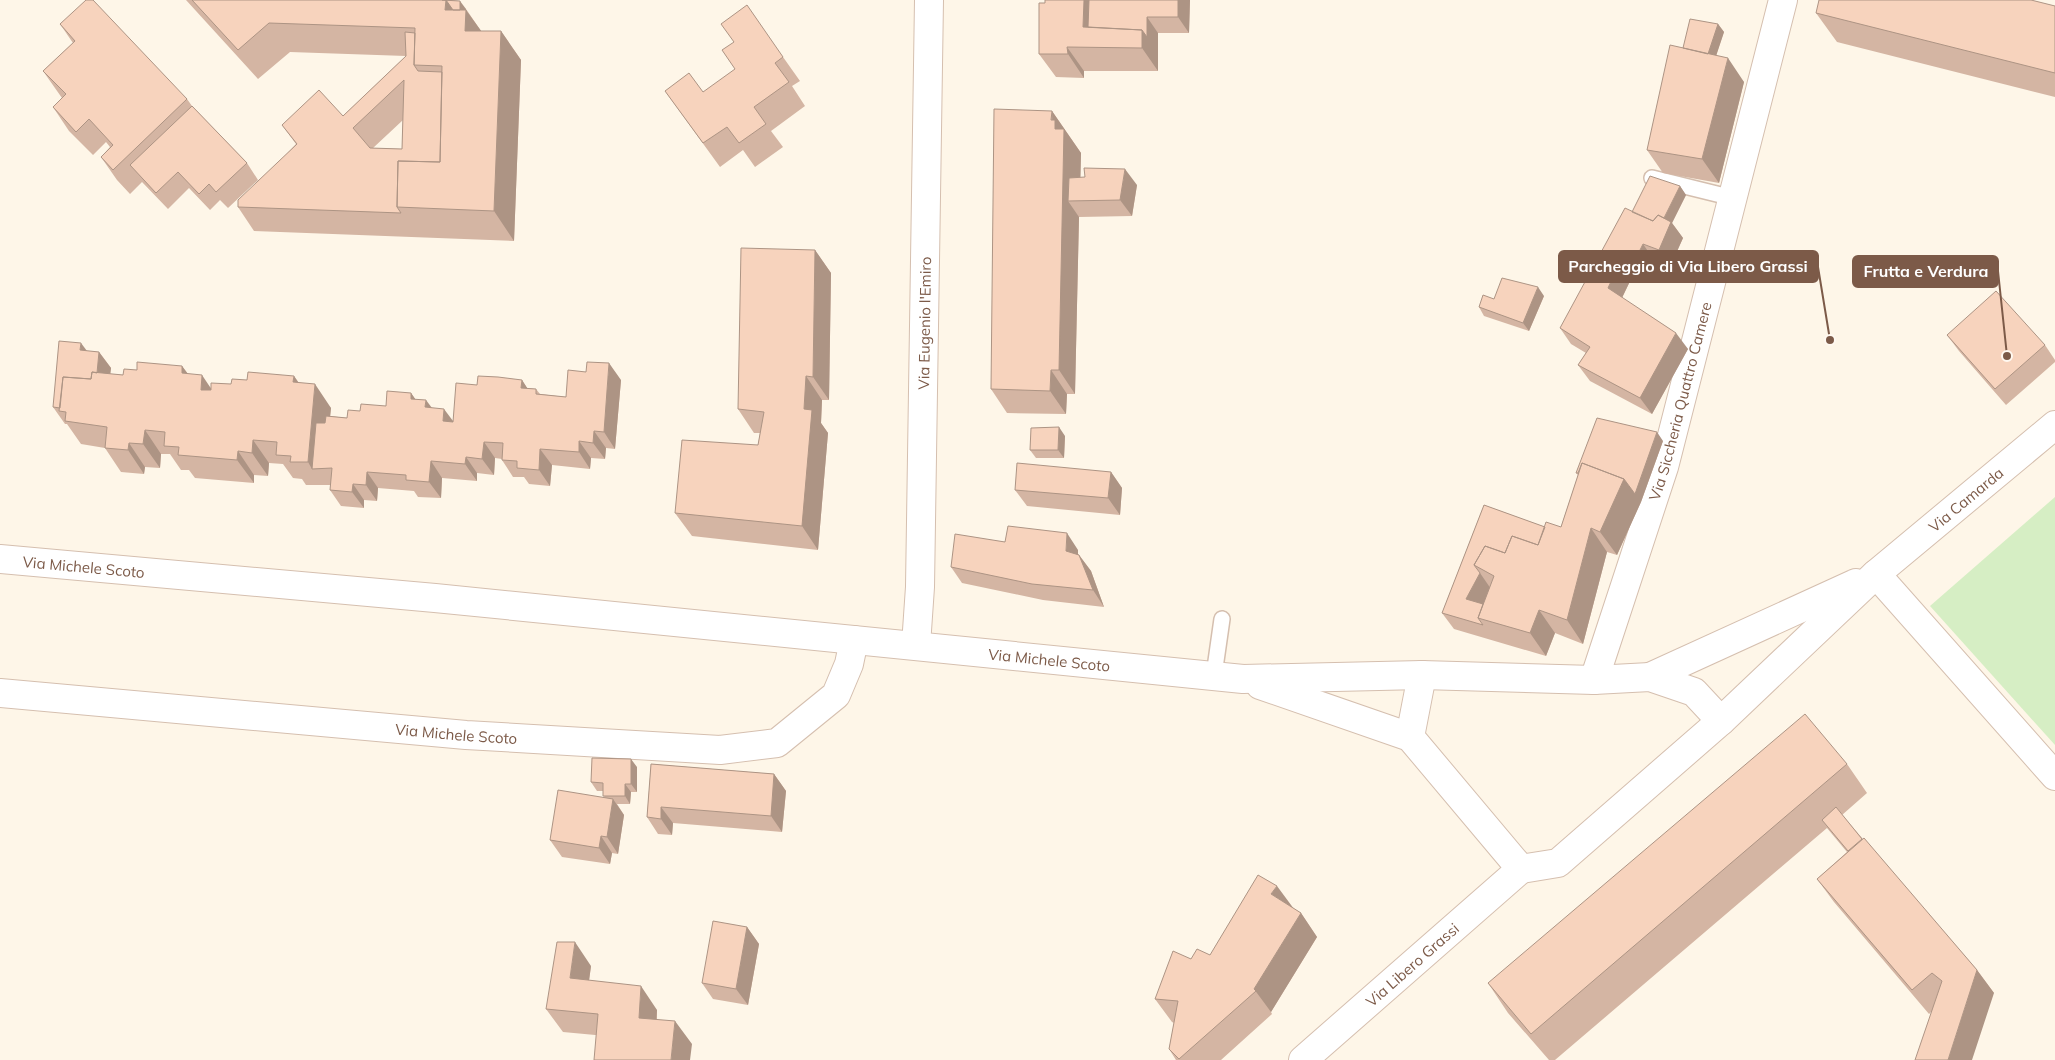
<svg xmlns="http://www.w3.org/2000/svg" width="2055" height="1060" font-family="Mulish,sans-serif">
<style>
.green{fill:#d6eec4}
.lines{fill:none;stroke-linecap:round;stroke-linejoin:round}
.lane-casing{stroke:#d5bfaf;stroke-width:18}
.street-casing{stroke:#d5bfaf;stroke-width:30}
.lane{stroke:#fff;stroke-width:15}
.street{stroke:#fff;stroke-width:28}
.wall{fill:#d4b5a3;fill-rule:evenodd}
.shaded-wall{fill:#ad9484}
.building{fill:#f7d3bd;stroke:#ad9484;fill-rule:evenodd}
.labels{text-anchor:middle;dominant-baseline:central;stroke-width:4;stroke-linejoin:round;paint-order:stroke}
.street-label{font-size:15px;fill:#7c5a48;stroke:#fff9f1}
.leader{fill:none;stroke:#7c5a48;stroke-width:2}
.callout-dot{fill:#7c5a48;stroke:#fff9f1;stroke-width:2}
.callout{fill:#7c5a48;stroke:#7c5a48;stroke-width:2}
.callout-label{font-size:16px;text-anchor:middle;font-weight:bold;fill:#fff}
</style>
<rect width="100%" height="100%" fill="#fef6e8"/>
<path class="green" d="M 2055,497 L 2055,745 L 1930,606 Z"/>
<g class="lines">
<defs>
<path id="lane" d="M 1652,178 L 1733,198
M 1214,675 L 1222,619"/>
<g id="street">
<path id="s1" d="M 0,559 L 435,598 L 1243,679 L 1422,675 L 1594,680 L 1650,677 L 1694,692 L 1721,721"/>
<path d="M 1876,574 L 2055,776"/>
<path id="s2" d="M 916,645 L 920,587 L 929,0"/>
<path d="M 1650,677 L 1856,583"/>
<path id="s3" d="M 1594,680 L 1664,467 L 1783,0"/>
<path d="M 1260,685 L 1410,737 L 1521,869"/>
<path id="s4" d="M 0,693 L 466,735 L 720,750 L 777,743 L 836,695 L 849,664 L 854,640"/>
<path d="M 1410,737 L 1422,675"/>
<path id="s5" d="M 1521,869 L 1558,863 L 1721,721 L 1876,574 L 2055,425"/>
<path id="s6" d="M 1303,1060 L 1521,869"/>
</g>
</defs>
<use href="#lane" class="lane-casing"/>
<use href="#street" class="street-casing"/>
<use href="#lane" class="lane"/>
<use href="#street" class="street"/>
</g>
<path class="wall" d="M 186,0 L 447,0 L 466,9 L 481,31 L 501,31 L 521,60 L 514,241 L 254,231 L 238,207 L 296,144 L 282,125 L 343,116 L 406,56 L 290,52 L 258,79 ZM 403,120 L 402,149 L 373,148 Z
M 1190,0 L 1189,33 L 1158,33 L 1158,71 L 1084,71 L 1084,78 L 1056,77 L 1039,54 L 1045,3 Z
M 2055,6 L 2055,97 L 1837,42 L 1816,13 Z
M 60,24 L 187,99 L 192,106 L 247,163 L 258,180 L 228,208 L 220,200 L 210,210 L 189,188 L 168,209 L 142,182 L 130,194 L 117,180 L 101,157 L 110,147 L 106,142 L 93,155 L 69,131 L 53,107 L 62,98 L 43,71 L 73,43 Z
M 1718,24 L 1724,32 L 1716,56 L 1744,82 L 1719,183 L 1663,173 L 1647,150 L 1683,48 Z
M 783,57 L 800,81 L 792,86 L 805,106 L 771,131 L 783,147 L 755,167 L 743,150 L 720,167 L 665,91 L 703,92 Z
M 1052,111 L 1081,153 L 1080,178 L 1137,185 L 1132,216 L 1079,217 L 1075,394 L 1067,394 L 1066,414 L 1007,413 L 991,389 Z
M 1680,186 L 1686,195 L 1672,223 L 1683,238 L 1670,267 L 1654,260 L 1643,282 L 1632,277 L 1622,298 L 1688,349 L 1652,414 L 1590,381 L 1578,365 L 1586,353 L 1571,344 L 1560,328 Z
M 815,250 L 831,273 L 829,400 L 822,400 L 821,423 L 828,433 L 818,550 L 692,536 L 675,513 L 758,445 L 760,433 L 754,433 L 738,409 Z
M 1544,296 L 1529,331 L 1484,316 L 1479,307 Z
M 1947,335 L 2045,345 L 2055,360 L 2055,362 L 2006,405 L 1959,351 Z
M 87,351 L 99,352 L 111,368 L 110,374 L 123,375 L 137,370 L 182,366 L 188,374 L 211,388 L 231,384 L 247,380 L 294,376 L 299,383 L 331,408 L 330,416 L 347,418 L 360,411 L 386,406 L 411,393 L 415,399 L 431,408 L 453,421 L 477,385 L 522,380 L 527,388 L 536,389 L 540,394 L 566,397 L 621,380 L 615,449 L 606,448 L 605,459 L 591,458 L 590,469 L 552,465 L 550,486 L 529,484 L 524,477 L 513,477 L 502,460 L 502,459 L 495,458 L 494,475 L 477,473 L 477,481 L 442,478 L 441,498 L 418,497 L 414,491 L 378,488 L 377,501 L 364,500 L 364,508 L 341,506 L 330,490 L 331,485 L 306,485 L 302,479 L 293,478 L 283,464 L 269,463 L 268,476 L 254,475 L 254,483 L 195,478 L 189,470 L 181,470 L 170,454 L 161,454 L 160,468 L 145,467 L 144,474 L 121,472 L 105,448 L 81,444 L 67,424 L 65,424 L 53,407 Z
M 1065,436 L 1064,458 L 1036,458 L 1030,450 Z
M 1663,441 L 1641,502 L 1617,555 L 1607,552 L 1583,644 L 1555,633 L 1546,656 L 1454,629 L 1442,613 L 1484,505 L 1545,527 L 1561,527 L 1578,475 L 1576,473 Z
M 1111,472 L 1122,488 L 1120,515 L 1027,506 L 1015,490 Z
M 1005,542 L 1078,550 L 1078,554 L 1079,555 L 1091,571 L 1104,607 L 1043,600 L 962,583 L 951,567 Z
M 651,764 L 774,774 L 786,791 L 782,832 L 673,823 L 672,835 L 658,834 L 647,817 Z
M 1847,764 L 1867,793 L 1842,815 L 1977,970 L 1994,993 L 1932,1011 L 1929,1014 L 1834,902 L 1817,879 L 1847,852 L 1827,828 L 1555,1060 L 1549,1060 L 1508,1013 L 1488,983 Z
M 637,767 L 637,792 L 631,792 L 630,804 L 617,804 L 624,815 L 618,854 L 612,853 L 610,864 L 562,857 L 550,840 L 605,797 L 603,796 L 603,791 L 597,791 L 591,782 Z
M 1293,908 L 1301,913 L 1317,937 L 1271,1012 L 1272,1014 L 1221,1060 L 1176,1060 L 1169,1049 L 1174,1023 L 1172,1022 L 1155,999 L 1191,959 L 1210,955 Z
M 747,927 L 759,944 L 748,1005 L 713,999 L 702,983 Z
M 591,966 L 589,981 L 657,1010 L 657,1019 L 692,1044 L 563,1032 L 546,1009 Z"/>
<path class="shaded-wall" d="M 446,0 L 460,1 L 466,9 L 466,14 L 466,10 L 487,39 L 486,61 L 445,10 Z
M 1084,0 L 1101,0 L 1100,35 L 1083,27 Z
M 1178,0 L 1190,0 L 1189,33 L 1178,17 Z
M 1147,17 L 1158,33 L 1158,71 L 1142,48 L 1142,30 Z
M 1718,24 L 1724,32 L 1710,74 L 1704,65 Z
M 501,31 L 521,60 L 514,241 L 494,211 Z
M 1067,47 L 1084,71 L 1084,78 L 1068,54 Z
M 1728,58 L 1744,82 L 1719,183 L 1702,159 Z
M 1052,111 L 1081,153 L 1080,201 L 1068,201 L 1079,217 L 1075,394 L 1059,370 Z
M 1125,169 L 1137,185 L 1132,216 L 1120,200 Z
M 1680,186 L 1686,195 L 1672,223 L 1683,238 L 1670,267 L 1659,250 L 1659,229 Z
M 1643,244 L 1654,260 L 1643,282 L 1632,266 Z
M 815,250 L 831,273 L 829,400 L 813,377 Z
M 1621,260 L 1632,277 L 1619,304 L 1608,288 Z
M 1538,287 L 1544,296 L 1529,331 L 1523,323 Z
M 1676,333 L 1688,349 L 1652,414 L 1640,398 Z
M 81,343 L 93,359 L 80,350 Z
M 99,352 L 111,368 L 107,403 L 96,387 Z
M 609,363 L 621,380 L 615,449 L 604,432 Z
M 182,366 L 199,389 L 182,373 Z
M 1051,370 L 1067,394 L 1066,414 L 1050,391 Z
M 202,375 L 218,399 L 201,390 Z
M 294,376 L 310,400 L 293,382 Z
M 806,376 L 822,400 L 821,423 L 828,433 L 818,550 L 802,526 L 804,409 Z
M 522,380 L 533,397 L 521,388 Z
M 315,384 L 331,408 L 325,468 L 312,469 L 308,462 Z
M 411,393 L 423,410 L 411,399 Z
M 426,400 L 438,416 L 425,407 Z
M 444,409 L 456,425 L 443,421 Z
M 1059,427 L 1065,436 L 1064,458 L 1058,450 Z
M 145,430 L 161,454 L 160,468 L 143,444 Z
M 594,431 L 606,448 L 605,459 L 593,443 Z
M 1657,432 L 1663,441 L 1641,502 L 1635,494 Z
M 253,440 L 269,463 L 268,476 L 252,453 Z
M 579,441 L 591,458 L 590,469 L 579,452 Z
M 484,442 L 495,458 L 494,475 L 482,459 Z
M 129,443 L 145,467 L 144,474 L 128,450 Z
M 540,449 L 552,465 L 550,486 L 539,470 Z
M 238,451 L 254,475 L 254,483 L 237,460 Z
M 466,457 L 477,473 L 477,481 L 465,464 Z
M 431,461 L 442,478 L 441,498 L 429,482 Z
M 367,472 L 378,488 L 377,501 L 366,485 Z
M 1111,472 L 1122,488 L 1120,515 L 1108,498 Z
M 1624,479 L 1641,502 L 1617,555 L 1600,532 Z
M 353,484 L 364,500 L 364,508 L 352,492 Z
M 1591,528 L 1607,552 L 1583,644 L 1567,620 Z
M 1067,533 L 1078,550 L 1078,568 L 1066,551 Z
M 1079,555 L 1091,571 L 1104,607 L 1093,590 Z
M 1480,573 L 1491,589 L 1478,615 L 1466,599 Z
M 1539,610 L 1555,633 L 1546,656 L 1530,633 Z
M 631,759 L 637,767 L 637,792 L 631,784 Z
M 774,774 L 786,791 L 782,832 L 771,816 Z
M 625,784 L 631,792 L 630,804 L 625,796 Z
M 613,799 L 624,815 L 618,854 L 607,837 Z
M 661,807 L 673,823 L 672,835 L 661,819 Z
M 601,836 L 612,853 L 610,864 L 599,848 Z
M 1277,886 L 1294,909 L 1271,894 Z
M 1301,913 L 1317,937 L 1271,1012 L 1254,989 Z
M 747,927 L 759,944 L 748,1005 L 736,989 Z
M 575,942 L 591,966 L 586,1002 L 570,978 Z
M 1977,970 L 1994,993 L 1972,1060 L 1948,1060 Z
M 641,986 L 657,1010 L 655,1041 L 639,1018 Z
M 675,1021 L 692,1044 L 690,1060 L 671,1060 Z"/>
<path class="building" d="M 86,0 L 93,0 L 187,99 L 113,170 L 101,157 L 113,145 L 89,119 L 76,132 L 53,107 L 66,94 L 43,71 L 75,41 L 60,24 Z
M 192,0 L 446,0 L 445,10 L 466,10 L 465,31 L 501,31 L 494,211 L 397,207 L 398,161 L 440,162 L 442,66 L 414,65 L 415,28 L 269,23 L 238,50 Z
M 442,0 L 460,1 L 460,10 L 453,10 L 446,0 Z
M 1045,0 L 1084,0 L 1083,27 L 1142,30 L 1142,48 L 1067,47 L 1068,54 L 1039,54 L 1039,3 L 1045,3 Z
M 1089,0 L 1178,0 L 1178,17 L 1147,17 L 1147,37 L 1142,30 L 1088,27 Z
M 1819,0 L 2031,0 L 2055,6 L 2055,73 L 1816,13 Z
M 747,5 L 783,57 L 775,63 L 789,82 L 754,107 L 766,124 L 739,143 L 727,127 L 703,143 L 665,91 L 689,73 L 703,92 L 735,69 L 722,50 L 734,42 L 721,24 Z
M 1690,19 L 1718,24 L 1708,54 L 1683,48 Z
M 405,32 L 415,33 L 414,65 L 418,71 L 442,72 L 440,162 L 398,161 L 397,207 L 401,213 L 238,207 L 238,200 L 297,144 L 282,125 L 319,90 L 343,116 L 406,56 ZM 404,80 L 402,149 L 370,148 L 353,128 Z
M 1670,45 L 1728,58 L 1702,159 L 1647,150 Z
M 192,106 L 247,163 L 216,192 L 209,184 L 199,194 L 178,172 L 156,193 L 130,165 Z
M 994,109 L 1052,111 L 1051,120 L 1055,120 L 1055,129 L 1064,129 L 1059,370 L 1051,370 L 1050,391 L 991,389 Z
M 1084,168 L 1125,169 L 1120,200 L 1068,201 L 1069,178 L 1085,177 Z
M 1650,176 L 1680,186 L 1664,218 L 1658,215 L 1653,221 L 1632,212 Z
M 1625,208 L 1653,221 L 1658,215 L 1671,222 L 1659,250 L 1643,244 L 1632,266 L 1621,260 L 1608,288 L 1676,333 L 1640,398 L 1578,365 L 1590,347 L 1560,328 Z
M 741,248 L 815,250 L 813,377 L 806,376 L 804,409 L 812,410 L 802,526 L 675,513 L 682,440 L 758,445 L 764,412 L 738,409 Z
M 1502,278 L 1538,287 L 1523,323 L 1479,307 L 1483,295 L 1494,299 Z
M 1996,291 L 2045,345 L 1995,389 L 1947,335 Z
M 59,341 L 81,343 L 80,350 L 99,352 L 97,373 L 92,372 L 91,379 L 63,377 L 60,408 L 53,407 Z
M 137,362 L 182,366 L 182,373 L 202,375 L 201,390 L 211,390 L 211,383 L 231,384 L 232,379 L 247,380 L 248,372 L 294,376 L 293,382 L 315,384 L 308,462 L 290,462 L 291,456 L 276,455 L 277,442 L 253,440 L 252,453 L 238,451 L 237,460 L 178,455 L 179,447 L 164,446 L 165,432 L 145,430 L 143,444 L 129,443 L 128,450 L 105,448 L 107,427 L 65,421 L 66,412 L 59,411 L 63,377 L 91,379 L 92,372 L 123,375 L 124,369 L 137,370 Z
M 587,362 L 609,363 L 604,432 L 594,431 L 593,443 L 579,441 L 579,452 L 540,449 L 539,470 L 517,468 L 517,461 L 502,460 L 503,443 L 484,442 L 482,459 L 466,457 L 465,464 L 431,461 L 429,482 L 406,480 L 406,475 L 367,472 L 366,485 L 353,484 L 352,492 L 330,490 L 332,468 L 312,469 L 316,423 L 325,423 L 326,416 L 347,418 L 348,410 L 360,411 L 361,404 L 386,406 L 387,391 L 411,393 L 411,399 L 426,400 L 425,407 L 444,409 L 443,421 L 453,422 L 456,383 L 477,385 L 478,376 L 498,377 L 522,380 L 521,388 L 536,389 L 536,394 L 566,397 L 568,370 L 586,372 Z
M 1597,418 L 1657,432 L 1635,494 L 1624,479 L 1582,463 L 1578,473 L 1576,473 Z
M 1059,427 L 1058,450 L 1030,450 L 1031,428 Z
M 1017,463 L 1111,472 L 1108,498 L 1015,490 Z
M 1582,463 L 1624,479 L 1600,532 L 1591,528 L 1567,620 L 1539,610 L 1530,633 L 1478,618 L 1494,576 L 1474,565 L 1485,546 L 1505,553 L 1512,536 L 1538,545 L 1546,522 L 1561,527 Z
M 1484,505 L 1545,527 L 1538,545 L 1512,536 L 1505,553 L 1485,546 L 1474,565 L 1480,573 L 1466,599 L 1483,604 L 1478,618 L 1483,625 L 1442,613 Z
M 1008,526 L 1067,533 L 1066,551 L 1079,555 L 1093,590 L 1032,584 L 951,567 L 955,534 L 1005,542 Z
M 1805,714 L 1847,764 L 1531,1034 L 1488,983 Z
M 592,758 L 631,759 L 631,784 L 625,784 L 625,796 L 603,796 L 603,783 L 591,782 Z
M 651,764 L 774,774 L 771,816 L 661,807 L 661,819 L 647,817 Z
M 558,790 L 613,799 L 607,837 L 601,836 L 599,848 L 550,840 Z
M 1836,807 L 1862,839 L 1848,851 L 1822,820 Z
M 1864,838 L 1977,970 L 1948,1060 L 1915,1060 L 1942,981 L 1932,973 L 1912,990 L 1817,879 Z
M 1258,875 L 1277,886 L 1271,894 L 1301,913 L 1254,989 L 1256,991 L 1179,1059 L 1169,1049 L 1178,1001 L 1155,999 L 1173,951 L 1191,959 L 1197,949 L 1210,955 Z
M 713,921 L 747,927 L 736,989 L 702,983 Z
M 557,942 L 575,942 L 570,978 L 641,986 L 639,1018 L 675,1021 L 671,1060 L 594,1060 L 598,1014 L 546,1009 Z"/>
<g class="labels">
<g class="street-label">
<text stroke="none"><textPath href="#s2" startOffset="322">Via Eugenio l'Emiro</textPath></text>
<text stroke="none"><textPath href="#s3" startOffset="292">Via Siccheria Quattro Camere</textPath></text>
<text stroke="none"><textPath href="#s5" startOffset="584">Via Camarda</textPath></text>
<text stroke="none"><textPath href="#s1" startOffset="84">Via Michele Scoto</textPath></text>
<text stroke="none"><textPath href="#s1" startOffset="1054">Via Michele Scoto</textPath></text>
<text stroke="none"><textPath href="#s4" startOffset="458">Via Michele Scoto</textPath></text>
<text stroke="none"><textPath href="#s6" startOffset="145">Via Libero Grassi</textPath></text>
</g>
</g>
<path class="leader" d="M1830 340L1818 267M2007 356L1998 271"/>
<g class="callout-dot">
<circle cx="1830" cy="340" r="5"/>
<circle cx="2007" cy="356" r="5"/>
</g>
<g class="callout">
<rect x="1559" y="251" width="259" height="31" rx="5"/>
<rect x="1853" y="256" width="145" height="31" rx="5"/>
</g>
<g class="callout-label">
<text x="1688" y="272">Parcheggio di Via Libero Grassi</text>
<text x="1926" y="277">Frutta e Verdura</text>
</g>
</svg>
